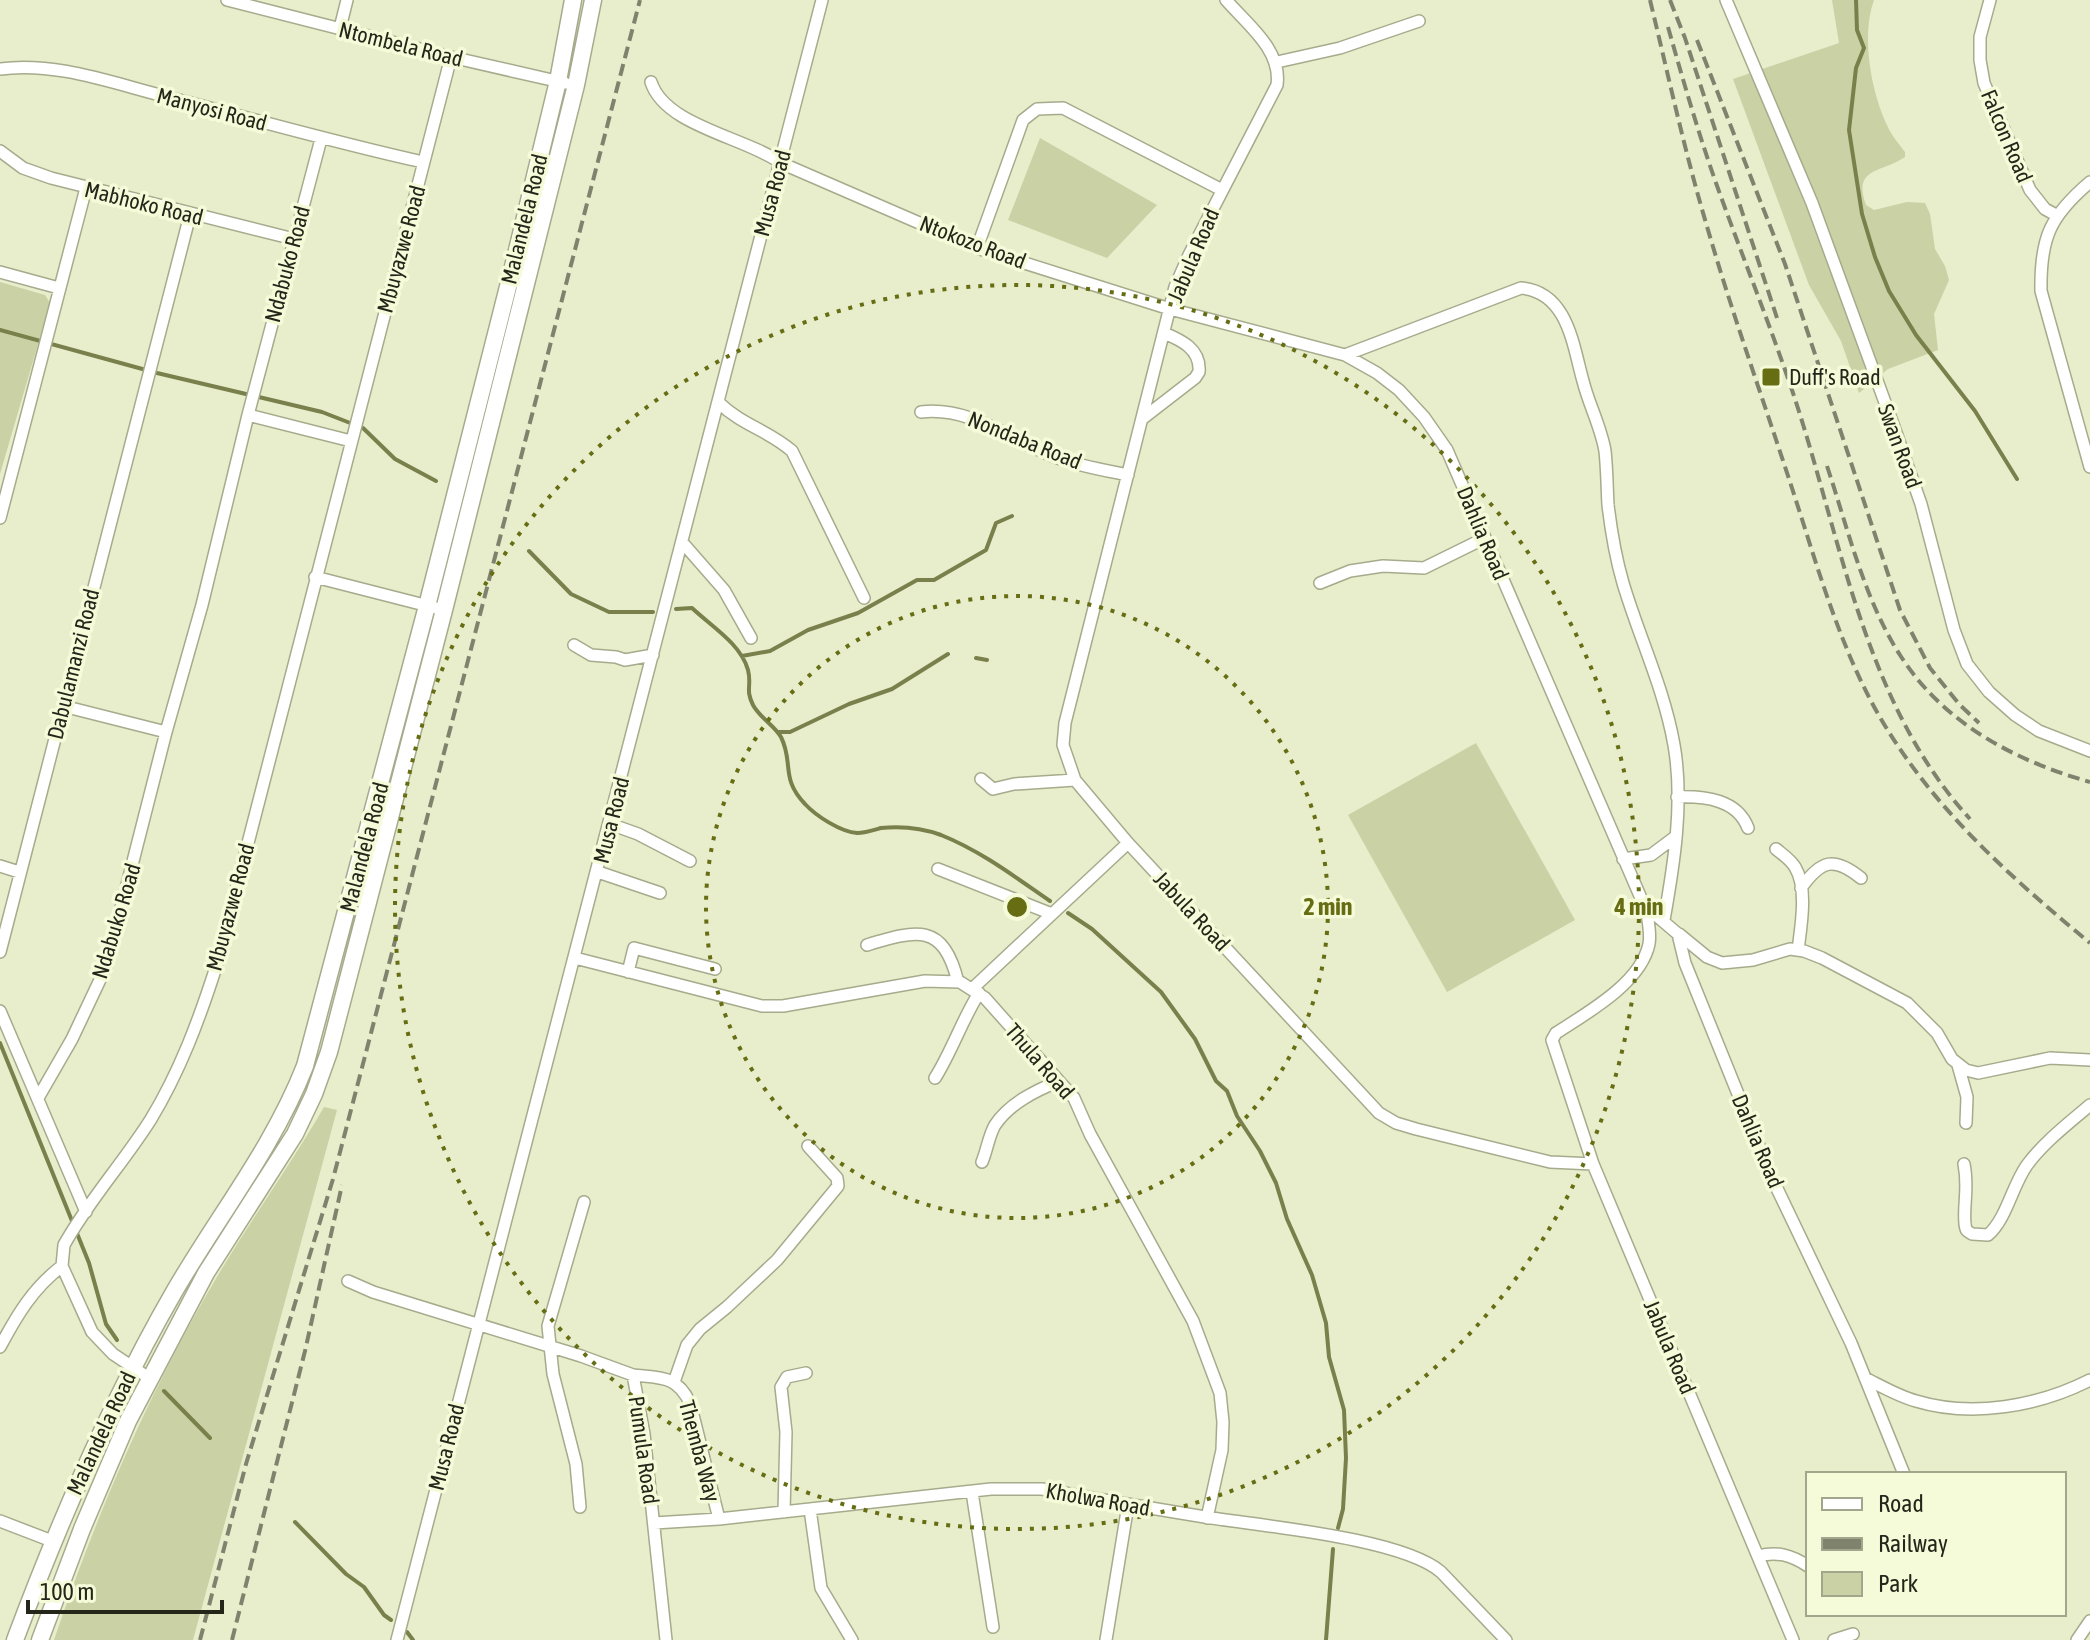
<svg xmlns="http://www.w3.org/2000/svg" width="2090" height="1640" font-family="'Asap Condensed',sans-serif">
<style>
.green{fill:#cad1a5}
.lines{fill:none;stroke-linecap:round;stroke-linejoin:round}
.stream{stroke:#79804b;stroke-width:4}
.minor-casing{stroke:#a6ab8c;stroke-width:14}
.secondary-casing{stroke:#a6ab8c;stroke-width:19}
.minor{stroke:#fff;stroke-width:11}
.secondary{stroke:#fff;stroke-width:16}
.rail{stroke:#7f836d;stroke-width:4;stroke-dasharray:12 6;stroke-linecap:butt}
.ring{fill:none;stroke:#666d13;stroke-width:4;stroke-dasharray:4 8}
.poi-dot{fill:#666d13;stroke:#f5fbd9;stroke-width:3}
.labels{text-anchor:middle;dominant-baseline:central;stroke-width:7;stroke-linejoin:round;paint-order:stroke}
.street-label{font-size:22px;fill:#24261a;stroke:#f5fbd9}
.poi-label{font-size:22px;fill:#24261a;stroke:#f5fbd9;text-anchor:start}
.centre{fill:#666d13;stroke:#f5fbd9;stroke-width:4}
.ring-label{font-size:24px;text-anchor:middle;font-weight:bold;fill:#666d13;stroke:#f5fbd9;stroke-width:7;stroke-linejoin:round;paint-order:stroke}
</style>
<rect width="100%" height="100%" fill="#e8edcc"/>
<path class="green" d="M 1832,0 L 1874,0 C 1861,36 1871,91 1887,125 C 1891,135 1899,144 1905,152 L 1905,157 C 1882,173 1852,167 1866,205 L 1874,210 L 1907,202 L 1925,203 L 1930,214 L 1935,249 L 1945,266 L 1949,280 L 1934,314 L 1938,350 L 1888,369 L 1859,393 L 1841,341 L 1809,285 L 1733,79 L 1839,43 Z
M 1040,138 L 1157,205 L 1107,258 L 1008,220 Z
M 0,282 L 45,295 L 50,303 L 0,474 Z
M 1476,743 L 1575,920 L 1447,992 L 1348,815 Z
M 324,1107 L 337,1110 L 193,1640 L 54,1640 C 99,1507 155,1377 229,1257 C 260,1207 294,1159 324,1107 Z"/>
<g class="lines">
<path class="stream" d="M 1856,0 L 1857,30 L 1864,48 L 1856,68 L 1849,130 L 1862,214 L 1875,257 L 1889,291 L 1916,335 L 1975,411 L 2017,479
M 0,330 L 157,373 L 322,412 L 363,428 L 395,459 L 436,481
M 529,551 L 571,594 L 609,612 L 653,612
M 676,609 L 692,608 C 711,626 741,644 748,670 C 752,686 745,689 753,705 C 760,718 774,725 781,737 C 794,763 780,778 805,804 C 816,816 841,832 857,833 C 865,833 874,830 881,828 C 901,826 922,828 941,835 C 981,851 1015,877 1050,901
M 742,656 L 770,651 L 808,630 L 858,613 L 917,580 L 934,580 L 986,550 L 996,523 L 1012,516
M 976,658 L 987,660
M 778,732 L 790,732 L 849,704 L 892,689 L 948,654
M 1068,913 L 1092,929 L 1161,992 L 1195,1039 L 1216,1081 L 1227,1091 L 1237,1116 L 1260,1151 L 1276,1183 L 1287,1219 L 1312,1275 L 1326,1323 L 1329,1357 L 1344,1410 L 1346,1458 L 1343,1509 L 1338,1528
M 0,1043 L 89,1263 L 106,1324 L 117,1340
M 164,1391 L 210,1438
M 295,1522 L 346,1574 L 364,1587 L 384,1615 L 391,1620
M 407,1632 L 413,1640
M 1326,1640 L 1333,1549"/>
<defs>
<path id="minor" d="M 227,0 L 451,57 L 565,83
M 1226,0 C 1247,24 1282,50 1277,85 L 1189,255 L 1175,287 L 1065,723 L 1063,745 L 1075,780 L 1128,843 L 1379,1113 L 1396,1123 L 1416,1129 L 1550,1162 L 1593,1164 L 1793,1640
M 1726,0 L 1812,203 L 1894,427 L 1921,504 L 1954,630 L 1967,664 L 1989,692 L 2015,715 L 2039,731 L 2090,751
M 1990,0 L 1980,37 L 1980,60 L 1984,83 L 2030,190 L 2045,209 L 2056,215
M 340,28 L 347,0
M 1277,62 L 1340,48 L 1419,21
M 0,69 C 55,61 115,84 168,97 C 253,119 337,143 423,162
M 651,82 C 665,126 745,137 781,163 L 977,248 L 1170,309 L 1345,355 L 1377,373 L 1399,390 L 1424,417 L 1447,450 L 1647,912 C 1648,922 1651,934 1649,944 C 1641,983 1587,1013 1556,1033 L 1552,1040 L 1593,1164
M 0,151 L 23,168 L 51,178 L 294,239
M 2090,182 C 2050,216 2040,238 2041,291 L 2090,467
M 977,248 L 1023,120 L 1037,109 L 1063,108 L 1222,190
M 0,272 L 59,288
M 1345,355 L 1521,288 C 1568,292 1573,346 1583,381 C 1589,405 1601,427 1605,451 C 1607,469 1607,487 1608,505 C 1611,530 1616,559 1623,583 C 1639,637 1664,688 1674,745 C 1684,802 1674,864 1664,920
M 718,402 C 743,426 768,430 792,451 L 864,598
M 921,412 C 970,406 1011,440 1055,457 C 1079,466 1103,470 1128,475
M 248,415 L 351,441
M 1142,419 L 1195,378 L 1199,372 C 1201,349 1181,340 1164,333
M 0,518 L 86,188
M 682,542 L 724,590 L 751,638
M 315,577 L 444,610
M 1320,583 L 1350,571 L 1383,566 L 1424,568 L 1485,538
M 574,645 L 591,655 L 616,657 L 625,660 L 653,655
M 63,706 L 166,732
M 981,779 L 993,789 L 1014,784 L 1075,780
M 1677,797 C 1704,796 1737,799 1748,828
M 610,824 L 638,834 L 690,861
M 1776,849 C 1782,854 1790,859 1795,867 C 1808,888 1801,926 1798,950
M 1623,859 L 1651,855 L 1675,837
M 0,866 L 19,872
M 938,869 L 1052,914
M 598,872 L 660,893
M 1801,888 C 1821,860 1834,856 1861,878
M 1658,917 L 1678,934 L 1685,963 L 1772,1178 L 1851,1343 L 1904,1474
M 1679,934 L 1707,957 L 1722,963 L 1753,960 L 1790,949 L 1804,951 L 1822,958 L 1907,1003 L 1937,1033 L 1952,1059 L 1966,1070 L 1978,1073 L 2050,1058 L 2090,1060
M 867,945 C 917,930 943,922 958,982
M 0,952 L 190,215
M 575,958 L 762,1006 L 783,1006 L 925,981 L 960,982 L 985,998 L 1074,1098 L 1090,1134 L 1193,1321 L 1220,1393 L 1223,1422 L 1222,1450 L 1207,1518
M 628,972 L 634,948 L 715,969
M 973,988 L 1128,843
M 0,1011 L 86,1212
M 1958,1065 L 1967,1097 L 1966,1123
M 935,1078 C 952,1051 962,1020 979,993
M 38,1098 L 72,1039 L 106,967 L 166,732 L 202,605 L 248,415 L 321,139
M 982,1162 C 987,1150 989,1135 995,1125 C 1010,1103 1035,1091 1059,1081
M 1964,1164 C 1969,1189 1963,1203 1965,1224 C 1966,1231 1966,1230 1972,1234 L 1988,1235 C 2007,1218 2012,1186 2027,1165 C 2044,1142 2069,1123 2090,1105
M 348,1281 L 373,1292 L 581,1356 L 633,1375 L 644,1434 L 666,1640
M 0,1347 C 17,1315 33,1288 62,1266
M 633,1375 C 660,1378 677,1375 690,1403 L 719,1519
M 149,1378 L 113,1354 L 92,1332 L 62,1266 L 64,1245 C 89,1200 124,1162 151,1119 C 180,1071 199,1020 216,967 L 451,57
M 1865,1378 C 1881,1386 1898,1396 1916,1401 C 1972,1418 2039,1406 2090,1380
M 674,1382 L 687,1345 L 700,1329 L 727,1307 L 777,1260 L 838,1186 L 837,1178 L 808,1146
M 972,1492 L 993,1627
M 580,1507 L 576,1464 L 553,1374 L 548,1326 L 584,1202
M 810,1509 L 821,1588 L 852,1640
M 784,1512 L 786,1432 L 781,1387 L 787,1377 L 806,1373
M 0,1521 L 52,1541
M 654,1523 L 719,1519 L 991,1489 L 1042,1489 C 1096,1499 1150,1508 1205,1517 C 1261,1526 1401,1538 1441,1572 L 1506,1640
M 1758,1556 C 1777,1551 1791,1555 1808,1566
M 397,1640 L 822,0
M 1106,1640 L 1128,1505
M 1834,1640 L 1853,1634
M 2077,1640 L 2090,1621"/>
<path id="secondary" d="M 15,1640 C 60,1520 110,1403 174,1292 C 218,1216 273,1148 305,1066 L 427,606 L 512,271 L 558,81 L 573,0
M 40,1640 L 82,1529 L 128,1421 L 206,1273 L 295,1134 L 314,1094 L 329,1052 L 444,610 L 576,85 L 593,0"/>
</defs>
<use href="#minor" class="minor-casing"/>
<use href="#secondary" class="secondary-casing"/>
<use href="#minor" class="minor"/>
<use href="#secondary" class="secondary"/>
<path class="rail" d="M 1650,0 C 1668,74 1684,149 1706,223 C 1731,310 1762,396 1790,482 C 1817,564 1841,655 1887,729 C 1940,815 2014,880 2090,943
M 1670,0 L 1685,38 L 1777,318
M 1668,27 C 1683,80 1698,132 1716,183 C 1741,253 1769,322 1793,393 C 1841,537 1864,703 1970,819
M 1697,40 L 1785,264 L 1900,610 L 1930,668 L 1959,704 L 1979,723
M 1827,466 C 1848,529 1864,599 1900,655 C 1943,723 2015,761 2090,782
M 200,1640 L 246,1464 L 333,1179 L 640,0
M 232,1640 L 305,1351 L 342,1185"/>
</g>
<g class="ring">
<circle cx="1017" cy="907" r="311"/>
<circle cx="1017" cy="907" r="622"/>
</g>
<rect class="poi-dot" x="1761" y="367" width="20" height="20" rx="4"/>
<g class="labels">
<g class="street-label">
<text transform="translate(401 44) rotate(14)">Ntombela Road</text>
<text transform="translate(212 109) rotate(15)">Manyosi Road</text>
<text transform="translate(2007 136) rotate(67)">Falcon Road</text>
<text transform="translate(772 193) rotate(-75)">Musa Road</text>
<text transform="translate(144 203) rotate(14)">Mabhoko Road</text>
<text transform="translate(524 219) rotate(-76)">Malandela Road</text>
<text transform="translate(973 242) rotate(21)">Ntokozo Road</text>
<text transform="translate(401 249) rotate(-75)">Mbuyazwe Road</text>
<text transform="translate(1193 255) rotate(-67)">Jabula Road</text>
<text transform="translate(287 264) rotate(-75)">Ndabuko Road</text>
<text transform="translate(1025 440) rotate(22)">Nondaba Road</text>
<text transform="translate(1900 446) rotate(70)">Swan Road</text>
<text transform="translate(1483 533) rotate(67)">Dahlia Road</text>
<text transform="translate(73 664) rotate(-76)">Dabulamanzi Road</text>
<text transform="translate(611 820) rotate(-76)">Musa Road</text>
<text transform="translate(364 847) rotate(-75)">Malandela Road</text>
<text transform="translate(230 907) rotate(-75)">Mbuyazwe Road</text>
<text transform="translate(1192 911) rotate(47)">Jabula Road</text>
<text transform="translate(116 921) rotate(-73)">Ndabuko Road</text>
<text transform="translate(1040 1061) rotate(49)">Thula Road</text>
<text transform="translate(1758 1141) rotate(67)">Dahlia Road</text>
<text transform="translate(1670 1347) rotate(67)">Jabula Road</text>
<text transform="translate(101 1433) rotate(-65)">Malandela Road</text>
<text transform="translate(446 1447) rotate(-76)">Musa Road</text>
<text transform="translate(644 1450) rotate(82)">Pumula Road</text>
<text transform="translate(700 1451) rotate(75)">Themba Way</text>
<text transform="translate(1098 1499) rotate(10)">Kholwa Road</text>
</g>
<g class="poi-label">
<text x="1789" y="377">Duff's Road</text>
</g>
</g>
<circle cx="1017" cy="907" r="12" class="centre"/>
<g class="ring-label">
<text x="1328" y="915">2 min</text>
<text x="1639" y="915">4 min</text>
</g>
<rect x="1806" y="1472" width="260" height="144" fill="#f5fbd9" stroke="#a1a68d" stroke-width="2"/>
<rect x="1822" y="1498" width="40" height="12" fill="#ffffff" stroke="#a1a68d" stroke-width="2"/>
<text x="1878" y="1512" font-size="24" fill="#24261a">Road</text>
<rect x="1822" y="1538" width="40" height="12" fill="#7f836d" stroke="#a1a68d" stroke-width="2"/>
<text x="1878" y="1552" font-size="24" fill="#24261a">Railway</text>
<rect x="1822" y="1572" width="40" height="24" fill="#cad1a5" stroke="#a1a68d" stroke-width="2"/>
<text x="1878" y="1592" font-size="24" fill="#24261a">Park</text>
<path d="M28 1600v12h194v-12" fill="none" stroke="#24261a" stroke-width="4"/>
<text x="40" y="1600" font-size="24" fill="#24261a" stroke="#f5fbd9" stroke-width="6" paint-order="stroke">100 m</text>
</svg>
